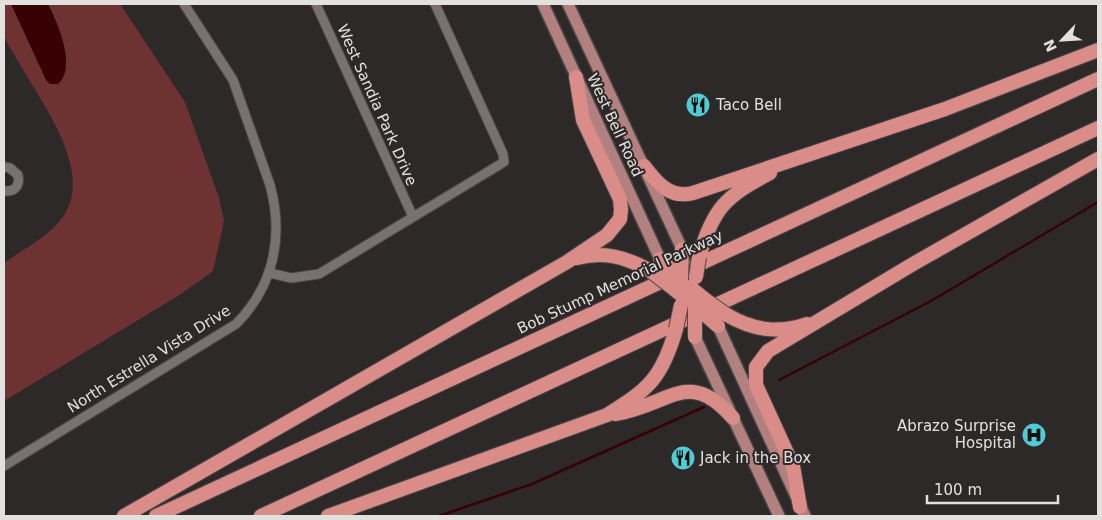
<svg xmlns="http://www.w3.org/2000/svg" width="1102" height="520" font-family="'DejaVu Sans',sans-serif">
<style>
.green{fill:#6f3232}
.water{fill:#370003}
.lines{fill:none;stroke-linecap:round;stroke-linejoin:round}
.stream{stroke:#370003;stroke-width:2.5}
.minor-casing{stroke:#4b4847;stroke-width:11}
.major-casing{stroke:#4b4847;stroke-width:14}
.highway-casing{stroke:#4b4847;stroke-width:16}
.minor{stroke:#777171;stroke-width:9}
.major{stroke:#b2817f;stroke-width:11}
.highway{stroke:#da8c89;stroke-width:14}
.highway-bridge-casing{stroke:#4b4847;stroke-width:16;stroke-linecap:butt}
.highway-bridge{stroke:#da8c89;stroke-width:14}
.labels{text-anchor:middle;dominant-baseline:central;stroke-width:4;stroke-linejoin:round;paint-order:stroke}
.street-label{font-size:15px;fill:#e3e0e0;stroke:#2e2929}
.poi-label{font-size:15px;fill:#e3e0e0;stroke:#2e2929;text-anchor:start}
</style>
<rect width="100%" height="100%" fill="#2e2929"/>
<path class="green" d="M 4,4 L 120,4 L 185,102 L 219,198 L 224,221 L 213,271 L 181,294 L 4,401 L 4,263 C 22,250 44,239 59,222 C 99,176 42,104 18,61 C 14,53 6,43 4,34 C 2,25 4,13 4,4 Z"/>
<path class="water" d="M 11,4 L 48,4 L 49,6 C 58,24 77,68 58,84 L 50,84 L 46,80 Z"/>
<g class="lines">
<path class="stream" d="M 779,380 L 931,301 L 1098,202
M 439,516 L 532,484 L 704,407"/>
<defs>
<path id="minor" d="M 316,4 L 413,217
M 4,167 L 10,168 L 18,175 C 20,186 15,192 4,191
M 270,273 L 291,278 L 319,274 L 504,162 L 503,154 L 435,4
M 4,466 L 236,324 C 274,286 284,236 270,185 L 233,80 L 184,4"/>
<path id="major" d="M 543,4 L 660,259
M 568,4 L 682,249
M 718,326 L 805,516
M 695,337 L 779,516"/>
<path id="highway" d="M 644,166 C 657,183 670,199 693,193 L 945,109 L 1098,50
M 699,257 C 713,208 726,196 770,173
M 577,258 C 604,251 625,257 649,270
M 681,280 L 707,301
M 674,289 L 695,306
M 727,315 C 753,330 778,334 807,324
M 615,414 C 669,406 688,366 733,418
M 800,507 L 793,466 L 756,385 L 756,367 L 768,351 L 913,264 L 1098,159
M 124,516 L 567,262 L 607,235 L 620,219 L 621,210 L 620,199 L 583,120 L 576,77
M 156,516 L 1098,79
M 261,516 L 1098,128
M 328,516 L 607,415 C 649,389 662,378 676,329"/>
</defs>
<use href="#minor" class="minor-casing"/>
<use href="#major" class="major-casing"/>
<use href="#highway" class="highway-casing"/>
<use href="#minor" class="minor"/>
<use href="#major" class="major"/>
<use href="#highway" class="highway"/>
<defs>
<path id="highway-bridge" d="M 660,259 L 681,280
M 649,270 L 674,289
M 696,277 L 699,257
M 681,280 L 682,249
M 707,301 L 727,315
M 695,306 L 695,337
M 695,306 L 718,326
M 676,329 L 681,305"/>
</defs>
<use href="#highway-bridge" class="highway-bridge-casing"/>
<use href="#highway-bridge" class="highway-bridge"/>
</g>
<defs>
<symbol id="restaurant-disc" viewBox="-11 -11 22 22"><circle r="9.5" fill="#51ccd5" stroke="#2e2929"/><path d="M-5-6h1v4h1v-4h1v4h1v-4h1v5L-1.5 .5V6h-2V.5L-5-1ZM5-6V6H3V1.5H1.5Q1.5-4 5-6Z" fill="#111"/></symbol>
<symbol id="hospital-disc" viewBox="-11 -11 22 22"><circle r="9.5" fill="#51ccd5" stroke="#2e2929"/><path d="M-5-5h3v3.5h4V-5h3V5h-3V1.5h-4V5h-3Z" fill="#111"/></symbol>
</defs>
<g fill-rule="evenodd">
<use href="#restaurant-disc" x="684" y="91" width="28" height="28"/>
<use href="#hospital-disc" x="1020" y="421" width="28" height="28"/>
<use href="#restaurant-disc" x="669" y="444" width="28" height="28"/>
</g>
<g class="labels">
<g class="street-label">
<text transform="translate(377 105) rotate(66)">West Sandia Park Drive</text>
<text transform="translate(615 125) rotate(65)">West Bell Road</text>
<text transform="translate(620 282) rotate(-25)">Bob Stump Memorial Parkway</text>
<text transform="translate(149 359) rotate(-32)">North Estrella Vista Drive</text>
</g>
<g class="poi-label">
<text x="716" y="105">Taco Bell</text>
<text x="1016" y="426" text-anchor="end">Abrazo Surprise<tspan x="1016" dy="17">Hospital</tspan></text>
<text x="700" y="458">Jack in the Box</text>
</g>
</g>
<rect width="1102" height="520" fill="none" stroke="#e3e0e0" stroke-width="10"/>
<g transform="translate(1062 40) rotate(245)" stroke="#2e2929" stroke-width="4" paint-order="stroke">
<path d="M0-4L9 19L0 12L-9 19Z" fill="#e3e0e0"/>
<text y="-8" font-size="14" font-weight="bold" text-anchor="middle" fill="#e3e0e0">N</text>
</g>
<path d="M927 495v8h131v-8" fill="none" stroke="#e3e0e0" stroke-width="2.5"/>
<text x="934" y="495" font-size="15" fill="#e3e0e0" stroke="#2e2929" stroke-width="4" paint-order="stroke">100 m</text>
</svg>
